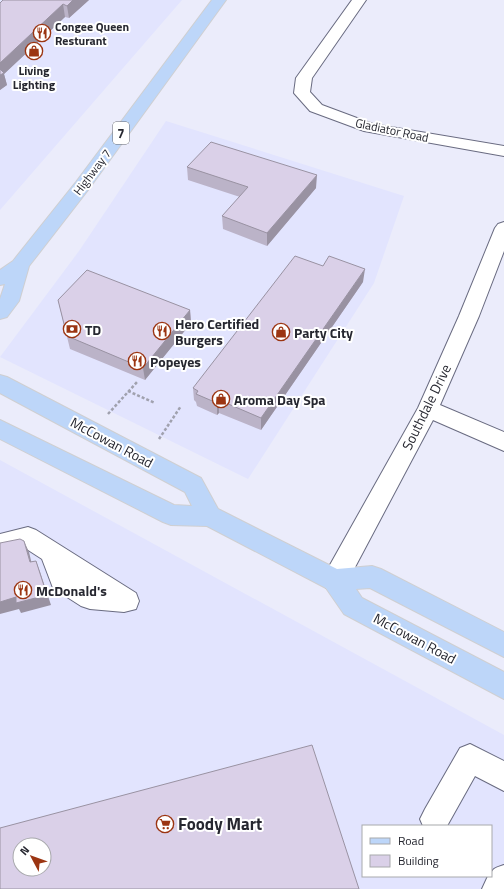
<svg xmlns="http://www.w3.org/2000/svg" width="504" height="889" font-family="'Titillium Web',sans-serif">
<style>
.built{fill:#e2e4fe;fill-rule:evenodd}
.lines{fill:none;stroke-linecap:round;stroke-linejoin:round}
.minor-casing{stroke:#696b81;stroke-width:2}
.major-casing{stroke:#cfcfd1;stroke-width:2}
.path{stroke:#a0a1ae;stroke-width:2.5;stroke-dasharray:3 2;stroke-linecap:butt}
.minor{fill:#fff;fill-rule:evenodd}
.major{fill:#bdd6f9;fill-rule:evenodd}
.wall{fill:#bbb3c8}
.shaded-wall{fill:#9992a2}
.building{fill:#dad0e8;stroke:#9992a2;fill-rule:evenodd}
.labels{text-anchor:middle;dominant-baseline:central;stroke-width:4;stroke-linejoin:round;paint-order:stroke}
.far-poi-label{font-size:12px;font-weight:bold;fill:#262730;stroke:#fff;text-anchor:start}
.far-street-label{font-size:12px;fill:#262730;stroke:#fff}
.shield{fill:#fff;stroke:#67686e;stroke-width:1}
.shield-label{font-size:13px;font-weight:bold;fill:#262730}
.poi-label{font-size:14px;font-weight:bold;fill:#262730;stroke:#fff;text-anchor:start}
.street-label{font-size:14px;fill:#262730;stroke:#fff}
.near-poi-label{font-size:17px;font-weight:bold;fill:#262730;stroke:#fff;text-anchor:start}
</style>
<rect width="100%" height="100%" fill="#ebecfb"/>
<path class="built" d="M 0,0 L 182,0 L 0,210 Z
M 166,121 L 404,196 L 374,283 L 248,479 L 0,357 L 79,251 Z
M 0,460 L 504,735 L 504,889 L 0,889 ZM 363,826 L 491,826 L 491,876 L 363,876 ZM 20,845 L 44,845 L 44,869 L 20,869 Z"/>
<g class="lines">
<defs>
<path id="minor" d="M 352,0 L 366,0 L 312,78 L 310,92 L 322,105 L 373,124 L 504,146 L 504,156 L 364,131 L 310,111 L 294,93 L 296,78 Z
M 504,222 L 504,251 L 479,316 L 440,405 L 504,432 L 504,451 L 433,420 L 344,588 L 335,591 L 326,588 L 323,580 L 326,572 L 418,408 L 459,316 L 495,228 L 498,224 Z
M 28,527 L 36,530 L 136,593 L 139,601 L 136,609 L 124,612 L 90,609 L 81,606 L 53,588 L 42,559 L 25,548 L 0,554 L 0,534 Z
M 470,744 L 504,761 L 504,791 L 475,776 L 447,826 L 423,826 L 420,819 L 425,809 L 460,748 Z
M 504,865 L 504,889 L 482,889 L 488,876 L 491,876 C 491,868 498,867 504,865 Z"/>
<path id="major" d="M 212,0 L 226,0 L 88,190 L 29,266 L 19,301 L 7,317 L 0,319 L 0,299 L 5,284 L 0,285 L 0,270 L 13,261 L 76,182 Z
M 0,375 L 7,377 L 201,478 L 218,509 L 337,569 L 372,566 L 381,569 L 504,632 L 504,657 L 370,588 L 356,589 L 362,598 L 504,672 L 504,699 L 344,614 L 326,588 L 207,526 L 171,525 L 163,522 L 0,439 L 0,420 L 174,505 L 192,506 L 185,492 L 0,393 Z"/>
</defs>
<use href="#minor" class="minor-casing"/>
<use href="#major" class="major-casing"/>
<path class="path" d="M 128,391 L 155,403
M 108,414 L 138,381
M 159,439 L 181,406"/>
<use href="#minor" class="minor"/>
<use href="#major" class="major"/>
</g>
<path class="wall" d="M 3,0 L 89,0 L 69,18 L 65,17 L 4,74 L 7,85 L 0,90 Z
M 187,167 L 316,188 L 267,246 L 223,229 L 222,216 L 240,197 L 188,180 Z
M 363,282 L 261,430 L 219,413 L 217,415 L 197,406 L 196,402 L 194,400 L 193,388 Z
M 58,300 L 190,310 L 191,323 L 145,380 L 70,349 Z"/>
<path class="shaded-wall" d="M 73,0 L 89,0 L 69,18 L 67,6 Z
M 63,4 L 65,17 L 4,74 L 7,85 L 0,90 L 0,63 Z
M 317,175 L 316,188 L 267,246 L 267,233 Z
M 365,269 L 363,282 L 261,430 L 261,418 Z
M 190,310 L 191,323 L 145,380 L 143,368 Z
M 219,400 L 219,413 L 217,415 L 217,403 Z
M 24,541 L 29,552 L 34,573 L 30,562 Z
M 36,561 L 40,572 L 51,605 L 21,613 L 19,609 L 0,614 L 0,602 Z"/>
<path class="building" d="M 3,0 L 73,0 L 67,6 L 63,4 L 0,63 L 0,3 Z
M 0,69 L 4,73 L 0,75 Z
M 211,142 L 317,175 L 267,233 L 222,216 L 248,187 L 187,167 Z
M 295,256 L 323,266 L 329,256 L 365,269 L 261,418 L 219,400 L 217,403 L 196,394 L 198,391 L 193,388 Z
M 87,270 L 190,310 L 143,368 L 67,336 L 58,300 Z
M 20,539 L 24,541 L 30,562 L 36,561 L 47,595 L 16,603 L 16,597 L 0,602 L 0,543 Z
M 312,745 L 359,889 L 0,889 L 0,828 ZM 20,845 L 44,845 L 44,869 L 20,869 Z"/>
<defs>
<symbol id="restaurant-ring" viewBox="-11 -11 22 22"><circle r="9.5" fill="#fff" stroke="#9b3512" stroke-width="1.5"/><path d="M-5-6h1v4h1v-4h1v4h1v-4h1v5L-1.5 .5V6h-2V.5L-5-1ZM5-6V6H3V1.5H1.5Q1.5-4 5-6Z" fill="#9b3512"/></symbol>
<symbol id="shop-ring" viewBox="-11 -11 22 22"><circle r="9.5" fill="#fff" stroke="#9b3512" stroke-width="1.5"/><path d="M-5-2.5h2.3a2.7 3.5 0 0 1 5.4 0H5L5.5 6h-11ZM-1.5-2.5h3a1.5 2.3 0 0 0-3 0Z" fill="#9b3512"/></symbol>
<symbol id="bank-ring" viewBox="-11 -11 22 22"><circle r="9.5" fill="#fff" stroke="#9b3512" stroke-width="1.5"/><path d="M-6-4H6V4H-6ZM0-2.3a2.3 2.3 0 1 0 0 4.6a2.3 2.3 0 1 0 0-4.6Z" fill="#9b3512"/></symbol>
<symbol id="supermarket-ring" viewBox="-11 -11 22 22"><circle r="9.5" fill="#fff" stroke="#9b3512" stroke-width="1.5"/><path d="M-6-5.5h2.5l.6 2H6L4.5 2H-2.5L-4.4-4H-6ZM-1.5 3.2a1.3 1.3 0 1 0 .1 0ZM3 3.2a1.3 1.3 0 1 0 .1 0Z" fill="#9b3512"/></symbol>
</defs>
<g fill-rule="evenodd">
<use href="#restaurant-ring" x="32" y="23" width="20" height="20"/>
<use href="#shop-ring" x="24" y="41" width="20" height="20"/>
<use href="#bank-ring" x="62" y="319" width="20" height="20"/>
<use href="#restaurant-ring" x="152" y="321" width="20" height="20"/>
<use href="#shop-ring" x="271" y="322" width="20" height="20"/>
<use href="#restaurant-ring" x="127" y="351" width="20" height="20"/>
<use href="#shop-ring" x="211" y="389" width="20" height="20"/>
<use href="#restaurant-ring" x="13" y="580" width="20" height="20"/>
<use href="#supermarket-ring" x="155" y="814" width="20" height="20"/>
</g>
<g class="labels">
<g class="far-poi-label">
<text x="55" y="26">Congee Queen<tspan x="55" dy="14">Resturant</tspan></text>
<text x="34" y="70" text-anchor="middle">Living<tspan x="34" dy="14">Lighting</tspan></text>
</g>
<g class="far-street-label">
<text transform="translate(392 130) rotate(12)">Gladiator Road</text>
<text transform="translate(92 172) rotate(-53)">Highway 7</text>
</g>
<rect class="shield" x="113" y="122" width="16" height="22" rx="3"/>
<g class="shield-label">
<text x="121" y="133">7</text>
</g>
<g class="poi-label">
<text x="175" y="323">Hero Certified<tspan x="175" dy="16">Burgers</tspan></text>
<text x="85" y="329">TD</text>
<text x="294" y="332">Party City</text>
<text x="150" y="361">Popeyes</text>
<text x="234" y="399">Aroma Day Spa</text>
<text x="36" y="590">McDonald's</text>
</g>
<g class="street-label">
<text transform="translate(426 407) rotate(-64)">Southdale Drive</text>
<text transform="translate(112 442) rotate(28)">McCowan Road</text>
<text transform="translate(415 638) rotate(28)">McCowan Road</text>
</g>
<g class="near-poi-label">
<text x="178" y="824">Foody Mart</text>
</g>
</g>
<rect x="362" y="825" width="130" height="52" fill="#ffffff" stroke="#a8a9ac"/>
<rect x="370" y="838" width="20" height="6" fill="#bdd6f9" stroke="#a8a9ac"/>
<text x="398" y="845" font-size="12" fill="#262730">Road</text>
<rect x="370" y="855" width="20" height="12" fill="#dad0e8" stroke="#a8a9ac"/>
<text x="398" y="865" font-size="12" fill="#262730">Building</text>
<g transform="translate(32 857) rotate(311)"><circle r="19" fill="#ffffff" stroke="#a8a9ac"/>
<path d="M0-3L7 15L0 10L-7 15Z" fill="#9b3512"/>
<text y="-6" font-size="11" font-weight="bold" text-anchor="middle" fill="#262730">N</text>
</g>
</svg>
